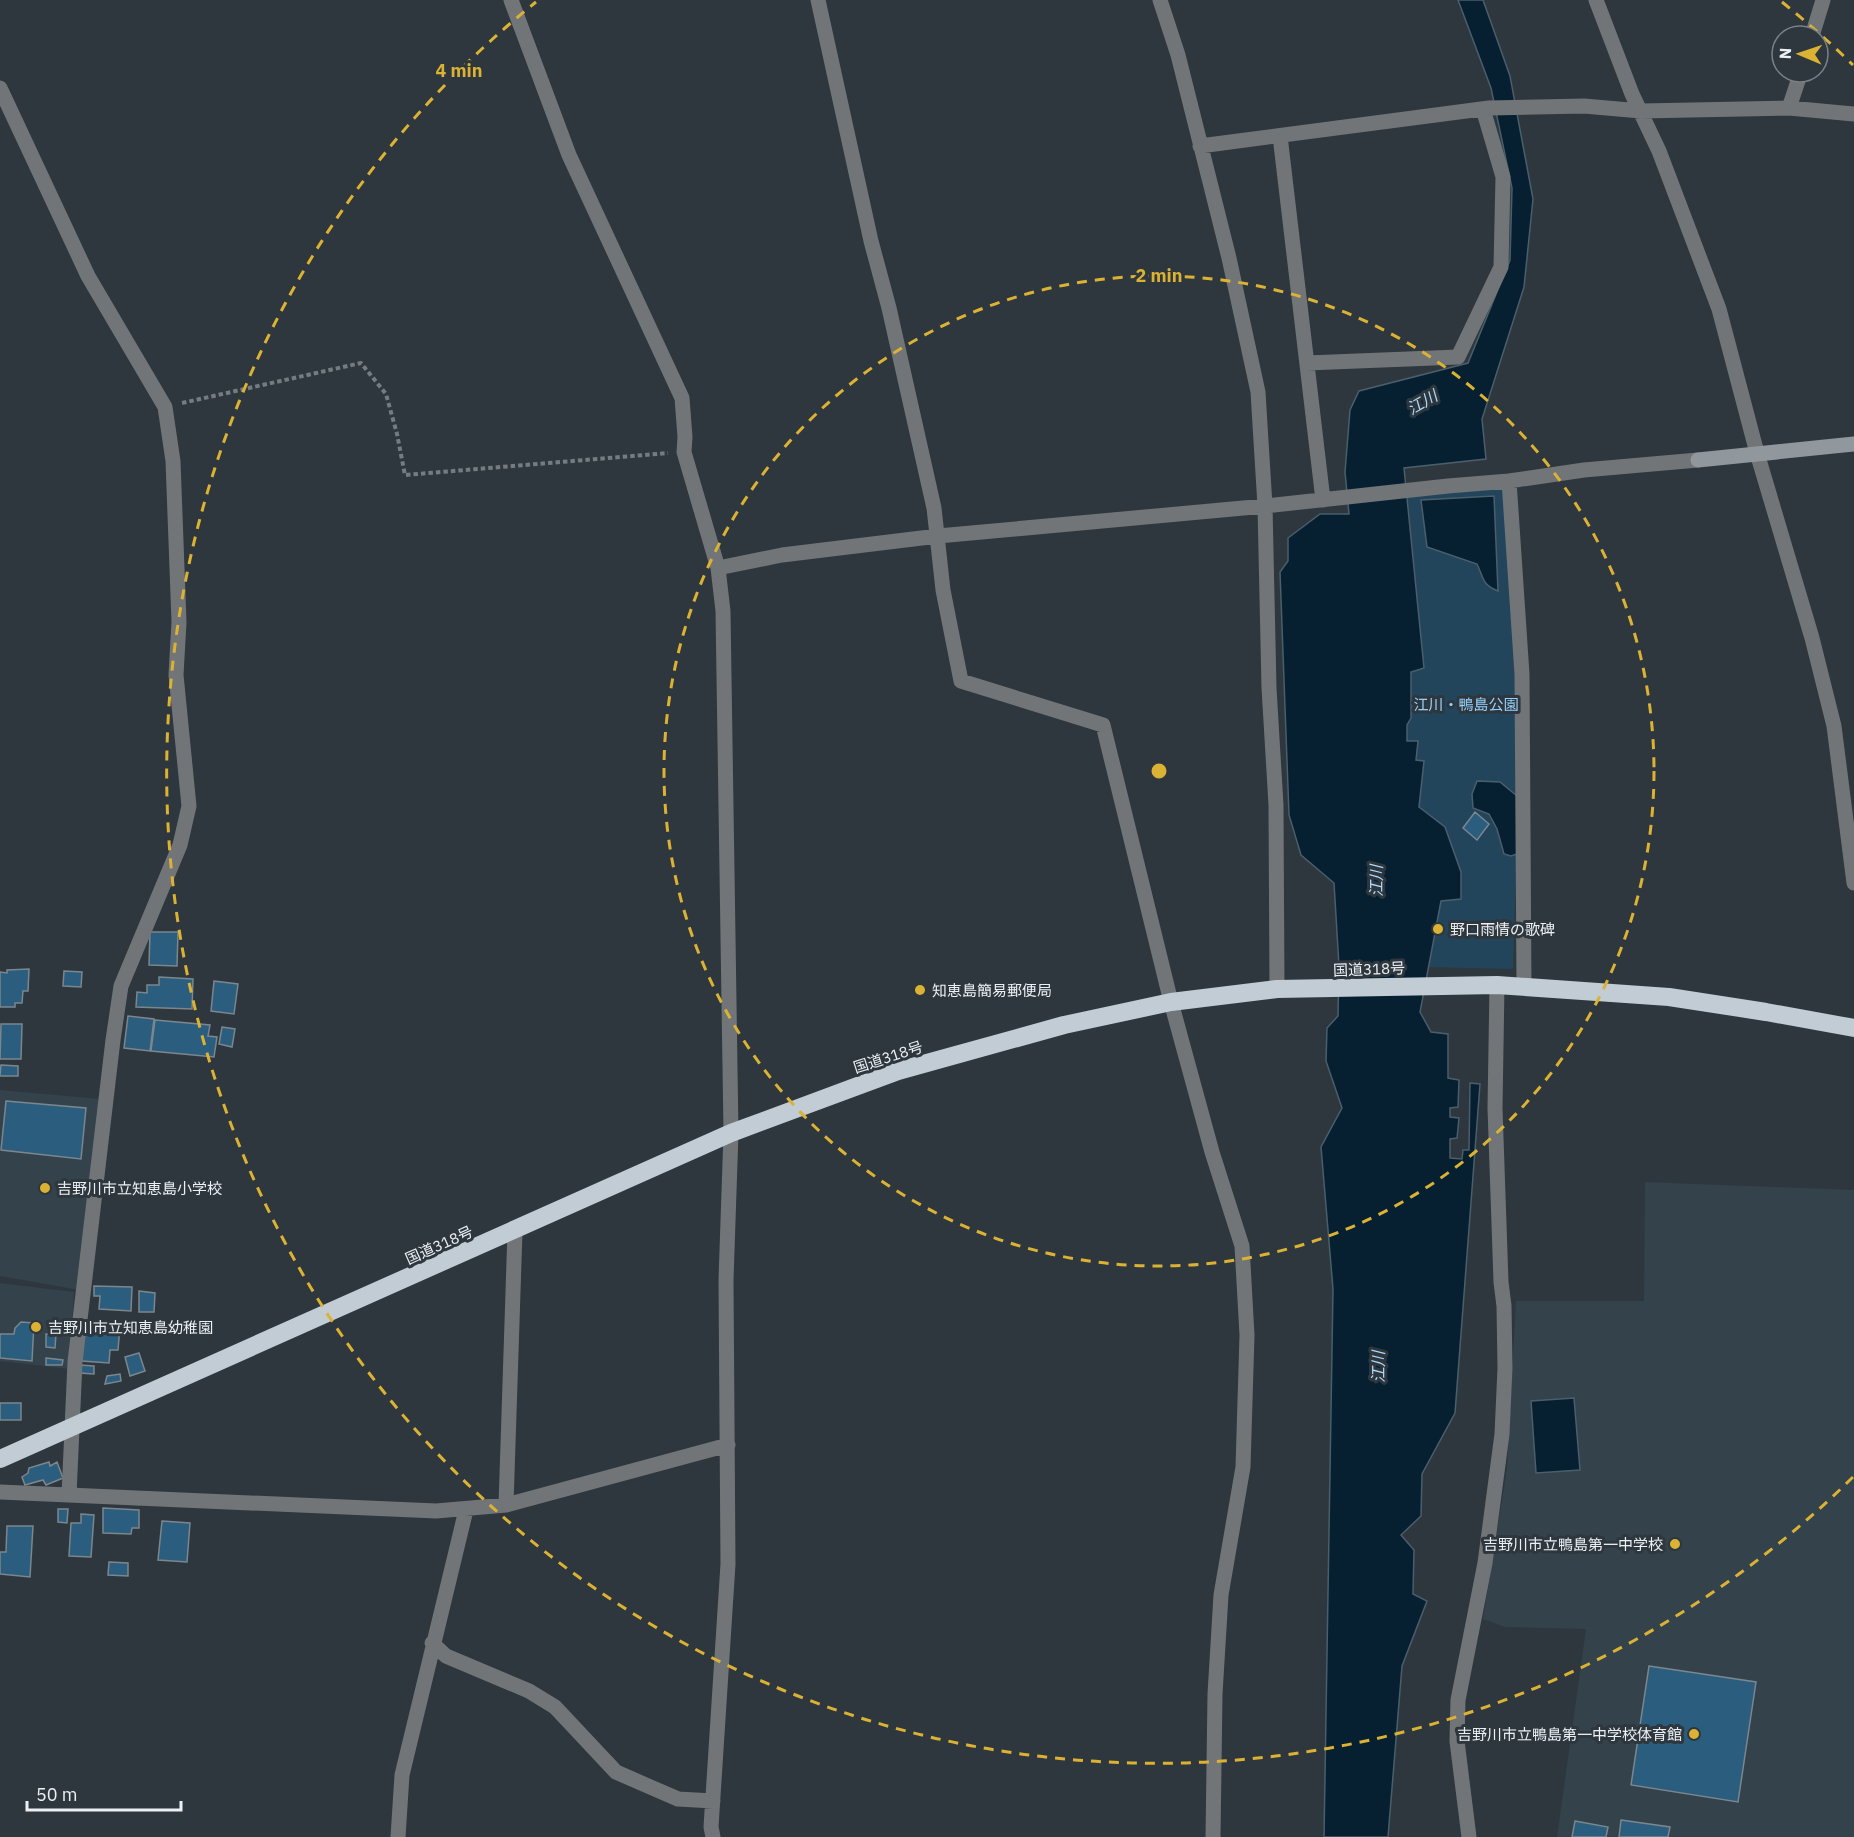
<svg xmlns="http://www.w3.org/2000/svg" width="1854" height="1837" font-family="'IBM Plex Sans','Noto Sans JP',sans-serif">
<style>
.built{fill:#33424b}
.green{fill:#23455c}
.water{fill:#062031;stroke:#4b5e6c;stroke-width:1.5}
.building{fill:#2b5d7e;stroke:#7c868d;stroke-width:1.5}
.lines{fill:none;stroke-linecap:round;stroke-linejoin:round}
.path{stroke:#747c81;stroke-width:4;stroke-dasharray:4.5 3;stroke-linecap:butt}
.street{stroke:#717578;stroke-width:15}
.secondary{stroke:#91989d;stroke-width:15}
.highway{stroke:#c1ccd4;stroke-width:18}
.ring{fill:none;stroke:#dbb233;stroke-width:3;stroke-dasharray:10 8}
.poi-dot{fill:#dbb233;stroke:#2e373d;stroke-width:2}
.labels{text-anchor:middle;dominant-baseline:central;stroke-width:6;stroke-linejoin:round;paint-order:stroke}
.park-label{font-size:15px;fill:#96d1fc;stroke:#2e373d}
.poi-label{font-size:15px;fill:#ebf0f5;stroke:#2e373d;text-anchor:start}
.street-label{font-size:15px;fill:#ebf0f5;stroke:#2e373d}
.water-label{font-size:16px;font-style:italic;fill:#afdbfb;stroke:#2e373d}
.centre{fill:#dbb233;stroke:#2e373d;stroke-width:3}
.ring-label{font-size:18px;text-anchor:middle;font-weight:bold;fill:#dbb233;stroke:#2e373d;stroke-width:6;stroke-linejoin:round;paint-order:stroke}
</style>
<rect width="100%" height="100%" fill="#2e373d"/>
<path class="built" d="M 0,1090 L 101,1099 L 79,1290 L 0,1276 Z
M 1645,1182 L 1854,1190 L 1854,1837 L 1557,1837 L 1586,1629 L 1505,1627 L 1483,1619 L 1507,1469 L 1516,1301 L 1644,1301 Z
M 0,1283 L 74,1292 L 69,1369 L 0,1361 Z"/>
<path class="green" d="M 1509,481 L 1522,676 L 1513,969 L 1427,967 L 1441,900 L 1445,827 L 1419,807 L 1424,761 L 1416,761 L 1407,742 L 1407,725 L 1411,718 L 1411,672 L 1424,667 L 1407,490 Z"/>
<path class="water" d="M 1458,0 L 1483,0 L 1510,76 L 1533,199 L 1524,287 L 1482,419 L 1486,459 L 1404,468 L 1424,668 L 1411,672 L 1411,718 L 1407,725 L 1407,741 L 1418,741 L 1416,760 L 1424,761 L 1419,807 L 1445,827 L 1461,872 L 1461,899 L 1441,901 L 1420,1012 L 1431,1032 L 1448,1034 L 1448,1078 L 1459,1080 L 1458,1107 L 1450,1108 L 1450,1117 L 1459,1118 L 1457,1138 L 1450,1139 L 1450,1158 L 1462,1159 L 1463,1150 L 1469,1150 L 1470,1083 L 1480,1084 L 1455,1413 L 1422,1474 L 1421,1516 L 1401,1535 L 1414,1550 L 1413,1594 L 1427,1601 L 1402,1666 L 1388,1837 L 1324,1837 L 1333,1289 L 1321,1147 L 1342,1108 L 1326,1061 L 1327,1028 L 1338,1016 L 1339,966 L 1334,883 L 1301,855 L 1289,815 L 1280,572 L 1288,561 L 1288,538 L 1320,514 L 1349,514 L 1345,472 L 1350,410 L 1359,391 L 1468,363 L 1510,260 L 1512,188 L 1491,88 Z
M 1494,496 L 1498,591 C 1481,584 1484,578 1477,564 L 1427,547 L 1421,500 Z
M 1477,781 L 1500,782 L 1517,796 L 1517,854 L 1511,856 L 1504,854 L 1497,829 L 1489,814 L 1473,808 L 1472,794 Z
M 1574,1398 L 1580,1470 L 1536,1473 L 1531,1401 Z"/>
<path class="building" d="M 1475,812 L 1489,824 L 1477,840 L 1463,828 Z
M 150,932 L 178,932 L 177,966 L 149,965 Z
M 29,969 L 28,991 L 23,991 L 22,1003 L 15,1003 L 15,1007 L 0,1007 L 0,972 L 7,973 L 7,970 Z
M 64,971 L 82,972 L 81,987 L 63,986 Z
M 159,977 L 193,979 L 192,1009 L 136,1007 L 137,992 L 147,993 L 147,985 L 159,985 Z
M 214,981 L 238,984 L 234,1014 L 211,1011 Z
M 128,1016 L 154,1019 L 150,1051 L 124,1048 Z
M 155,1020 L 210,1025 L 208,1036 L 217,1037 L 214,1057 L 151,1051 Z
M 1,1024 L 22,1024 L 21,1059 L 0,1059 Z
M 222,1027 L 235,1029 L 232,1047 L 219,1044 Z
M 1,1065 L 18,1066 L 18,1076 L 0,1076 Z
M 6,1101 L 86,1108 L 81,1159 L 1,1150 Z
M 94,1286 L 132,1287 L 131,1311 L 99,1309 L 100,1296 L 94,1296 Z
M 139,1291 L 155,1293 L 154,1312 L 139,1312 Z
M 21,1322 L 34,1323 L 32,1361 L 0,1358 L 0,1334 L 14,1334 L 15,1328 Z
M 84,1324 L 120,1326 L 118,1350 L 110,1350 L 109,1363 L 82,1361 Z
M 46,1334 L 56,1334 L 55,1348 L 46,1347 Z
M 139,1353 L 145,1371 L 130,1376 L 125,1357 Z
M 46,1358 L 63,1360 L 62,1365 L 46,1365 Z
M 79,1365 L 94,1366 L 94,1374 L 79,1373 Z
M 120,1374 L 121,1381 L 105,1384 L 107,1376 Z
M 0,1403 L 21,1403 L 21,1420 L 0,1420 Z
M 49,1462 L 50,1466 L 57,1462 L 63,1478 L 46,1485 L 43,1480 L 25,1485 L 22,1477 L 28,1473 L 29,1468 Z
M 103,1508 L 139,1510 L 139,1528 L 132,1528 L 131,1534 L 103,1533 Z
M 58,1509 L 68,1509 L 67,1523 L 58,1522 Z
M 81,1514 L 94,1515 L 91,1557 L 69,1556 L 71,1523 L 81,1523 Z
M 162,1521 L 190,1523 L 187,1562 L 158,1560 Z
M 7,1526 L 33,1526 L 30,1577 L 0,1574 L 0,1552 L 6,1552 Z
M 109,1562 L 128,1563 L 128,1576 L 108,1575 Z
M 1649,1666 L 1756,1682 L 1738,1802 L 1631,1785 Z
M 1621,1820 L 1670,1827 L 1668,1837 L 1619,1837 Z
M 1575,1821 L 1608,1827 L 1606,1837 L 1572,1837 Z"/>
<g class="lines">
<path class="path" d="M 182,403 L 361,363 L 386,394 L 397,434 L 405,475 L 668,453"/>
<path class="street" d="M 511,0 L 569,155 L 682,398 L 685,437 L 684,452 L 718,568 L 723,611 L 731,1133 L 726,1280 L 728,1564 L 711,1827 L 713,1837
M 818,0 L 871,241 L 889,308 L 934,508 L 943,590 L 961,681 L 1103,725 L 1171,1002 L 1212,1152 L 1242,1246 L 1247,1335 L 1243,1467 L 1221,1595 L 1215,1694 L 1213,1837
M 1160,0 L 1178,55 L 1229,258 L 1258,392 L 1265,506 L 1269,688 L 1276,805 L 1277,989
M 1596,0 L 1632,94 L 1659,151 L 1719,309 L 1757,453 L 1812,638 L 1834,726 L 1854,883
M 1812,36 L 1823,0
M 0,88 L 88,276 L 165,407 L 173,461 L 179,622 L 176,675 L 189,806 L 180,845 L 121,986 L 113,1040 L 75,1362 L 69,1495
M 1789,108 L 1801,72
M 1280,136 L 1323,500
M 1200,146 L 1489,108 L 1584,106 L 1641,111 L 1789,108 L 1854,114
M 1307,363 L 1458,357 L 1501,267 L 1503,177 L 1483,109
M 1509,481 L 1522,674 L 1524,986
M 718,568 L 782,555 L 938,536 L 1265,506 L 1448,486 L 1509,481 L 1584,470 L 1698,460
M 0,1492 L 436,1511 L 506,1505 L 728,1445
M 506,1505 L 515,1231
M 432,1643 L 446,1656 L 529,1691 L 555,1707 L 616,1772 L 678,1799 L 713,1801
M 398,1837 L 402,1775 L 466,1510
M 1469,1837 L 1457,1741 L 1458,1700 L 1485,1563 L 1502,1434 L 1505,1368 L 1504,1306 L 1501,1282 L 1495,1108 L 1497,985"/>
<path class="secondary" d="M 1698,460 L 1854,444"/>
<path class="highway" d="M 0,1459 L 731,1133 L 898,1071 L 1064,1025 L 1171,1002 L 1277,989 L 1497,985 L 1669,997 L 1766,1012 L 1854,1028"/>
</g>
<g class="ring">
<circle cx="1159" cy="771" r="495"/>
<path d="M1853 1477A990 990 0 1 1 536 2M1782 2A990 990 0 0 1 1853 65"/>
</g>
<g class="poi-dot">
<circle cx="1438" cy="929" r="6"/>
<circle cx="920" cy="990" r="6"/>
<circle cx="45" cy="1188" r="6"/>
<circle cx="36" cy="1327" r="6"/>
<circle cx="1675" cy="1544" r="6"/>
<circle cx="1694" cy="1734" r="6"/>
</g>
<g class="labels">
<g class="park-label">
<text x="1466" y="704">江川・鴨島公園</text>
</g>
<g class="poi-label">
<text x="1450" y="929">野口雨情の歌碑</text>
<text x="932" y="990">知恵島簡易郵便局</text>
<text x="57" y="1188">吉野川市立知恵島小学校</text>
<text x="48" y="1327">吉野川市立知恵島幼稚園</text>
<text x="1663" y="1544" text-anchor="end">吉野川市立鴨島第一中学校</text>
<text x="1682" y="1734" text-anchor="end">吉野川市立鴨島第一中学校体育館</text>
</g>
<g class="street-label">
<text transform="translate(1369 969) rotate(-2)">国道318号</text>
<text transform="translate(888 1057) rotate(-18)">国道318号</text>
<text transform="translate(439 1245) rotate(-24)">国道318号</text>
</g>
<g class="water-label">
<text transform="translate(1422 402) rotate(-30)">江川</text>
<text transform="translate(1376 881) rotate(-90)">江川</text>
<text transform="translate(1378 1367) rotate(-90)">江川</text>
</g>
</g>
<circle cx="1159" cy="771" r="9" class="centre"/>
<g class="ring-label">
<text x="459" y="77">4 min</text>
<text x="1159" y="282">2 min</text>
</g>
<g transform="translate(1800 54) rotate(272)"><circle r="28" fill="#2e373d" stroke="#7a8187" stroke-width="1.5"/>
<path d="M0-4.5L10 22L0 15L-10 22Z" fill="#dbb233"/>
<text y="-9" font-size="16" font-weight="bold" text-anchor="middle" fill="#ebf0f5">N</text>
</g>
<path d="M27 1801v9h154v-9" fill="none" stroke="#ebf0f5" stroke-width="3"/>
<text x="36" y="1801" font-size="18" fill="#ebf0f5" stroke="#2e373d" stroke-width="4.5" paint-order="stroke">50 m</text>
</svg>
